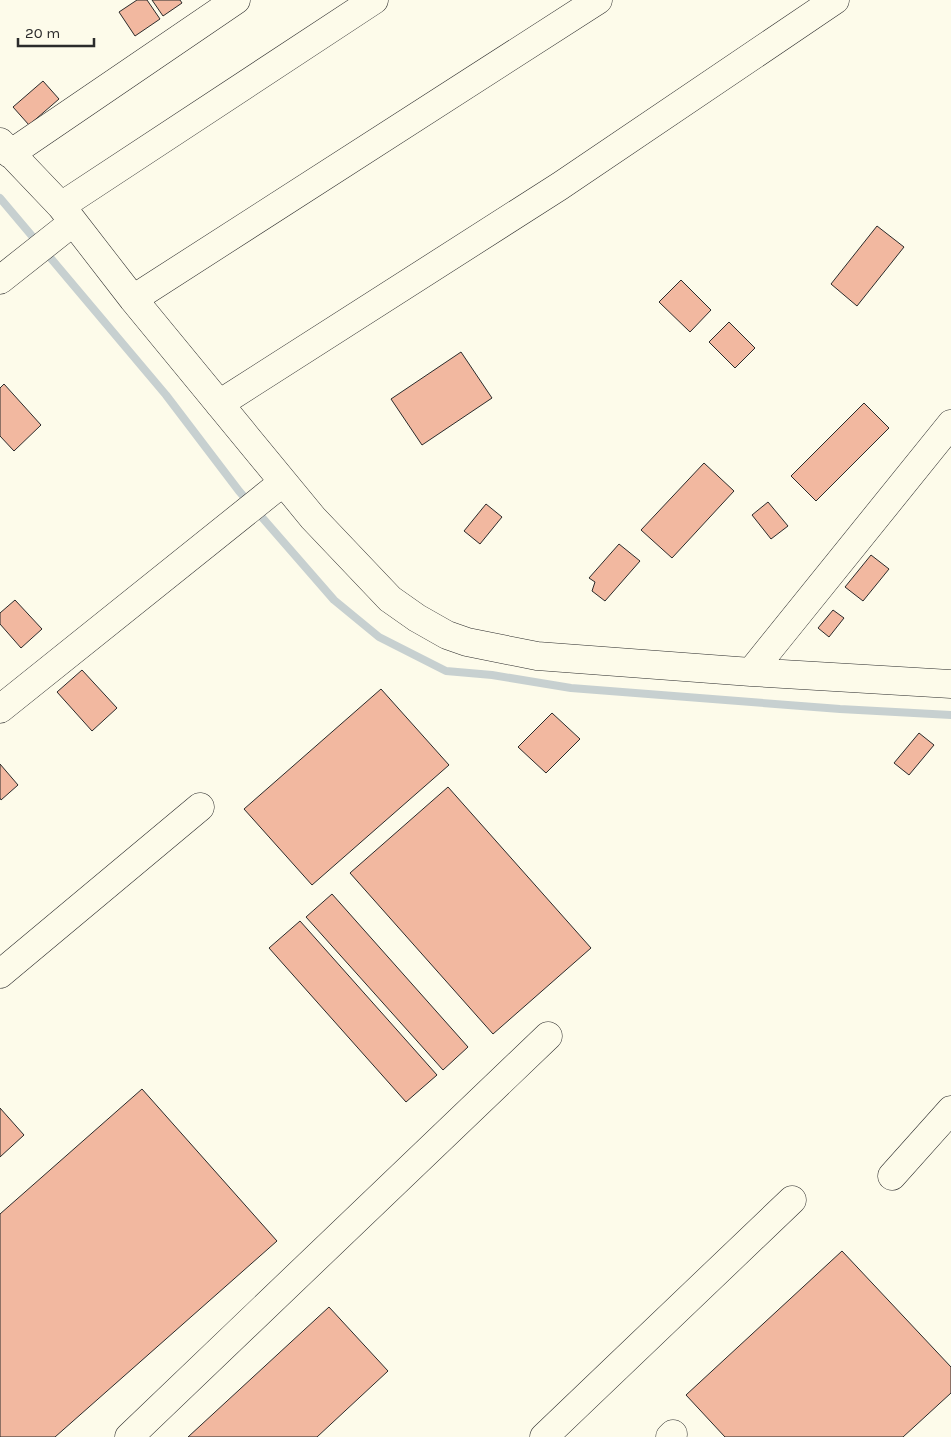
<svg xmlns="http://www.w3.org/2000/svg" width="951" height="1437" font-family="Karla,sans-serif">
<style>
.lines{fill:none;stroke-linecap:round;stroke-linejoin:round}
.stream{stroke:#c7d0d0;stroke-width:8}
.building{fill:#f2b8a0;stroke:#2b2b2b}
.minor-casing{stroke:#2b2b2b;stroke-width:29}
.minor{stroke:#fdfbea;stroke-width:28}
</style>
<rect width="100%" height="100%" fill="#fdfbea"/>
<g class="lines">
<path class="stream" d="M 0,198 L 166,395 L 239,491 L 334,600 L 379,637 L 446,671 L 492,675 L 571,688 L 840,709 L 951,715"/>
</g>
<path class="building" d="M 137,0 L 147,0 L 160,19 L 135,36 L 119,12 Z
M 152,0 L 180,0 L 182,3 L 163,16 Z
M 43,81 L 59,99 L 29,125 L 13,107 Z
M 877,226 L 904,247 L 857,306 L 831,284 Z
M 681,280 L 711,310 L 690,332 L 659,302 Z
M 729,322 L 755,348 L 735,368 L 709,342 Z
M 461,352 L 492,398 L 422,445 L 391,399 Z
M 4,384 L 41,425 L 14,451 L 0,436 L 0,388 Z
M 864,403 L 889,428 L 816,501 L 791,476 Z
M 704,463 L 734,491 L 672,558 L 641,530 Z
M 768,502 L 788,526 L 771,539 L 752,515 Z
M 486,504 L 502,517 L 480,544 L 464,531 Z
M 619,544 L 640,561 L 605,601 L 592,591 L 595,582 L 589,578 Z
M 871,555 L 889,569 L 863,601 L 845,587 Z
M 15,600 L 42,629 L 21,648 L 0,624 L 0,613 Z
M 833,610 L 844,618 L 829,637 L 818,628 Z
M 82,670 L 117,708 L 92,731 L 57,692 Z
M 381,689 L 449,765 L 312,885 L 244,809 Z
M 552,713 L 580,739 L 546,773 L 518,747 Z
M 919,733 L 934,745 L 909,775 L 894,763 Z
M 0,764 L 18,785 L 1,800 L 0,798 Z
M 448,787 L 591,948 L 493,1034 L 350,873 Z
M 332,894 L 468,1047 L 443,1070 L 306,917 Z
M 300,921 L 437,1075 L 406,1102 L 269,948 Z
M 142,1089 L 277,1241 L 55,1437 L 0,1437 L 0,1214 Z
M 0,1108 L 24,1135 L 0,1157 Z
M 842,1251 L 951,1367 L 951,1393 L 903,1437 L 725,1437 L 686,1395 Z
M 329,1307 L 388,1371 L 317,1437 L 188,1437 Z"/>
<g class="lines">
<defs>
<path id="minor" d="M 0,142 L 61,206 L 133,299 L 313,518 L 390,599 L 417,618 L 447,635 L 467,642 L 537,656 L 751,672 L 951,684
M 10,154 L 236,0
M 61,206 L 374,0
M 0,280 L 72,223
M 133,299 L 598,0
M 219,404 L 560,186 L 835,0
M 751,672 L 951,424
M 0,709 L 282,483
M 0,974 L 200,807
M 892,1176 L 951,1110
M 129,1437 L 548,1036
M 544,1437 L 792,1200
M 670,1437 L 673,1434"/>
</defs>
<use href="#minor" class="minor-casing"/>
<use href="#minor" class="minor"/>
</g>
<path d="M18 38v8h76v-8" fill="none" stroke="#2b2b2b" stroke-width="2.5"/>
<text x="25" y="38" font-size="15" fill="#2b2b2b" stroke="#fdfbea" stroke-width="4" paint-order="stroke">20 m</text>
</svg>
